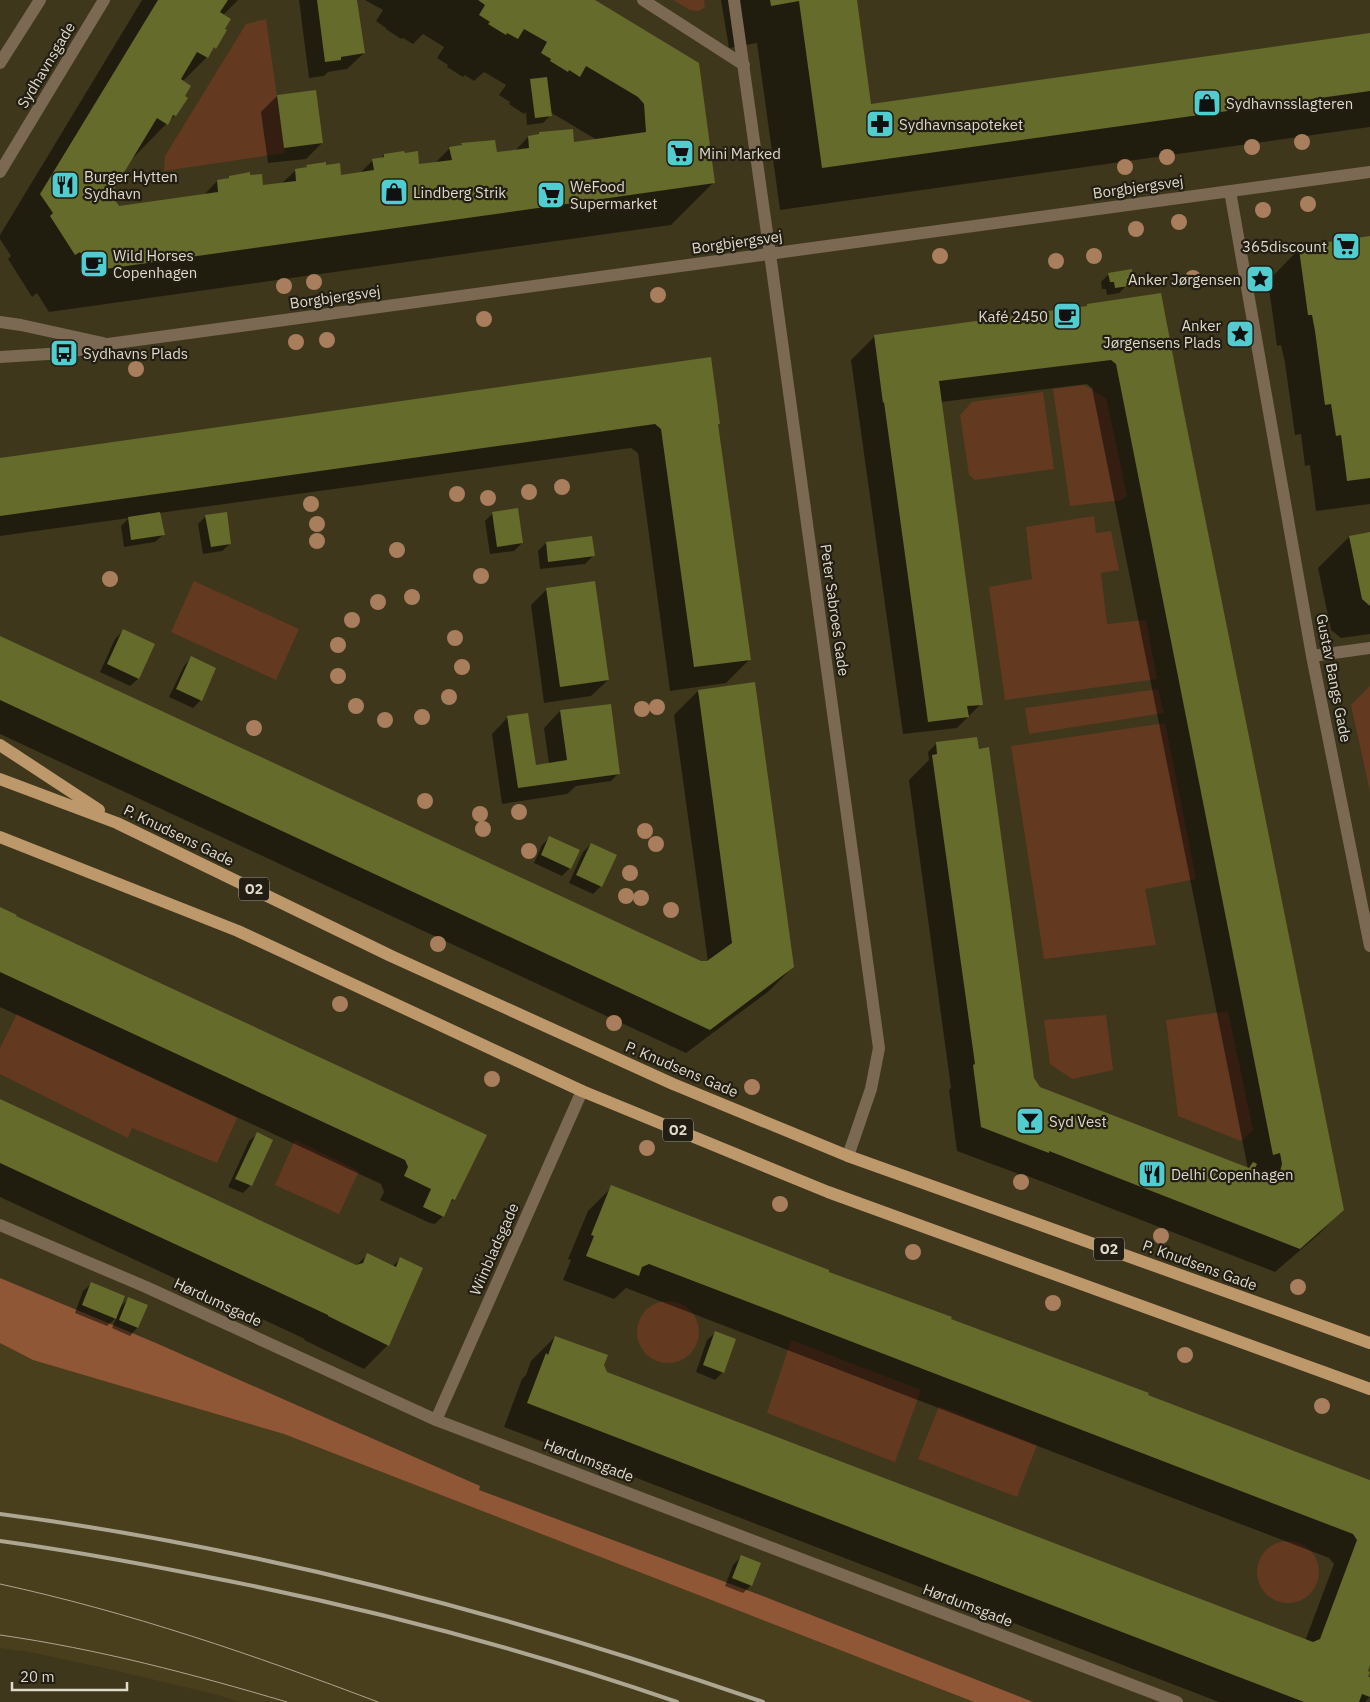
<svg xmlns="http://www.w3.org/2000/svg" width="1370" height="1702" font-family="'IBM Plex Sans',sans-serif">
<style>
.built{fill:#4a3f1c}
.green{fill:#633920}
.forest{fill:#8f5736}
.shadow{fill:#0007}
.building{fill:#656b2a}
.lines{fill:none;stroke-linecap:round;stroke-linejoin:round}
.minor{stroke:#7b6953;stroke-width:12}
.major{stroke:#bd986b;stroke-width:12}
.tram{stroke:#aca693;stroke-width:1}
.rail{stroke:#aca693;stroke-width:4}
.tree{fill:#a87e5d}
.labels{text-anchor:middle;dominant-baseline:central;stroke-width:4.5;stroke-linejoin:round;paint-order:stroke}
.shield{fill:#221e13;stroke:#a6a293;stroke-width:1}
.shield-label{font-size:14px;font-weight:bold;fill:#dfdaca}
.street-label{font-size:15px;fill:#dfdaca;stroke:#221e13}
.poi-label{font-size:15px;fill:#dfdaca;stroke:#221e13;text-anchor:start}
</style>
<rect width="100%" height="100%" fill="#3f371c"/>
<path class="built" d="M 0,1343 L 33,1360 L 284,1434 L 974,1702 L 241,1702 L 210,1693 L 109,1669 L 30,1652 L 0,1648 Z"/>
<path class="green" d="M 673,0 L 704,0 L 705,7 L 699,11 L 690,10 Z
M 266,19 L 285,153 L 164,171 L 165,156 L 246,24 Z
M 1084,385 L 1106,398 L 1127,495 L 1122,500 L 1070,506 L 1053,389 Z
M 1043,392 L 1054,469 L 975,480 L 969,475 L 960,415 L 972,402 Z
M 1094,516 L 1096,533 L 1111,531 L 1119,570 L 1101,573 L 1107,624 L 1146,620 L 1157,679 L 1005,700 L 989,587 L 1032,579 L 1026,527 Z
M 194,581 L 299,629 L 276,680 L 171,632 Z
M 1370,686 L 1370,792 L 1351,705 Z
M 1158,689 L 1164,713 L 1029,734 L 1025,708 Z
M 1165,723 L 1196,879 L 1145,889 L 1156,945 L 1044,959 L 1011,746 Z
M 1228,1011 L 1253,1130 L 1241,1141 L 1178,1116 L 1166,1020 Z
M 17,1014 L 237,1118 L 217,1163 L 132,1128 L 128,1138 L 0,1074 L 0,1048 Z
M 1106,1015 L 1113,1070 L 1072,1079 L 1050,1064 L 1044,1020 Z
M 295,1140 L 359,1171 L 339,1214 L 275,1185 Z
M637 1332a31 31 0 1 1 62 0a31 31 0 1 1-62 0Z
M 791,1340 L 921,1390 L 895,1462 L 767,1413 Z
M 939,1406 L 1037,1445 L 1017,1497 L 918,1459 Z
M1257 1572a31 31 0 1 1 62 0a31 31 0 1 1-62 0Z"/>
<path class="forest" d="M 0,1278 L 156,1343 L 480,1486 L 479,1490 L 760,1595 L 1033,1702 L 974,1702 L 284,1434 L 33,1360 L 0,1343 Z"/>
<path class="shadow" d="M 142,0 L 238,0 L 223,15 L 207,57 L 182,82 L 175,115 L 128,163 L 109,194 L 118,208 L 204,195 L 217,181 L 226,180 L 229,177 L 262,187 L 281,184 L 295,171 L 304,169 L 307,166 L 325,166 L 340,176 L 359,174 L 373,160 L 381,158 L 384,155 L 418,165 L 435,163 L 450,148 L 459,147 L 462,144 L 496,154 L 515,151 L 528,137 L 536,136 L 539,133 L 573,143 L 597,140 L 550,112 L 551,115 L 543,123 L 527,125 L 526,112 L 524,114 L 509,104 L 510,102 L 499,95 L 506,85 L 484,72 L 474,81 L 465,75 L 463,77 L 447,67 L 448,65 L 437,58 L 444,47 L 423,34 L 413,44 L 403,38 L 401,39 L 386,29 L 386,28 L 376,21 L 383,10 L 365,0 L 593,0 L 714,182 L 671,225 L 49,312 L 37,293 L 32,297 L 8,259 L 11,256 L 0,239 L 0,235 Z
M 299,0 L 358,0 L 356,2 L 364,53 L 347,69 L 328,72 L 324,76 L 309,78 Z
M 721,0 L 856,0 L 870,105 L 1370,34 L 1370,127 L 780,210 L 757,43 L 729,48 Z
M 277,96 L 322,143 L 306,159 L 268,163 L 261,112 Z
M 1370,238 L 1370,504 L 1316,511 L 1310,465 L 1305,466 L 1301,434 L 1295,435 L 1285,363 L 1281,345 L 1277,346 L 1268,281 L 1301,247 Z
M 1109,274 L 1131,278 L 1127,282 L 1127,285 L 1119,293 L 1107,295 L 1106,289 L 1102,289 L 1101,282 Z
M 1160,295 L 1343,1209 L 1319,1234 L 1275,1272 L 1025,1175 L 1024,1176 L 957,1151 L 949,1090 L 951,1088 L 909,780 L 929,760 L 928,752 L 936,744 L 1033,1078 L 1039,1088 L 1248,1169 L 1092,388 L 1087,384 L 941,402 L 981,704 L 957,728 L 903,734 L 851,360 L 875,336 L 1086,307 L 1087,306 Z
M 710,358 L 717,425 L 750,659 L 726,683 L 670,691 L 638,453 L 631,448 L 159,513 L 163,535 L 155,542 L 124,547 L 121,526 L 129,518 L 0,536 L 0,460 Z
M 493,513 L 522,543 L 514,551 L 490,554 L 485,521 Z
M 206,516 L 230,544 L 222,551 L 203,554 L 198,524 Z
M 1370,533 L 1370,634 L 1341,638 L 1331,630 L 1318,568 L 1349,537 Z
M 546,543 L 593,556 L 585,564 L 540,569 L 538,551 Z
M 547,589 L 608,680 L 591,696 L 544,703 L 531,605 Z
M 123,631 L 138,679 L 130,686 L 100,672 L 115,639 Z
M 0,637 L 700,962 L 708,962 L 674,715 L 698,691 L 793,967 L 769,991 L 686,1053 L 0,734 Z
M 191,658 L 201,700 L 193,708 L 169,697 L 184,666 Z
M 575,710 L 619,773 L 611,781 L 576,786 L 567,794 L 502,804 L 492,734 L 508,717 L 535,766 L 549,764 L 544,728 L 560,711 Z
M 550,837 L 570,868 L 562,876 L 534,863 L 542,845 Z
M 591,844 L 601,886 L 593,894 L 569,883 L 583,852 Z
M 0,910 L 486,1136 L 454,1199 L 447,1206 L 443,1216 L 435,1224 L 430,1223 L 380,1200 L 384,1192 L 381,1184 L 0,1007 Z
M 0,1101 L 356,1266 L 367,1255 L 392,1267 L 400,1259 L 388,1345 L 364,1369 L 304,1340 L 305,1339 L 0,1197 Z
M 257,1134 L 251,1185 L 243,1193 L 228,1187 L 249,1141 Z
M 612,1187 L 950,1320 L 1370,1480 L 1370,1662 L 1365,1682 L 1370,1678 L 1370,1697 L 1365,1702 L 1219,1702 L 504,1427 L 522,1379 L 526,1375 L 531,1361 L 555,1337 L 603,1365 L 606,1373 L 1305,1641 L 1334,1564 L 1329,1558 L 626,1288 L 614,1299 L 563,1280 L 571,1260 L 568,1259 L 588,1211 Z
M 91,1284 L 119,1308 L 128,1299 L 137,1328 L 130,1336 L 112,1328 L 116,1318 L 107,1326 L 75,1313 L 83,1291 Z
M 715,1333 L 723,1372 L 715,1380 L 696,1372 L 707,1340 Z
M 741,1557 L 751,1585 L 743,1593 L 725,1586 L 733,1565 Z"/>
<path class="building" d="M 158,0 L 228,0 L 220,12 L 231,19 L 225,29 L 227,30 L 216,49 L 214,47 L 208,58 L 197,52 L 181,79 L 191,86 L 185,96 L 188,98 L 176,116 L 173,115 L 168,125 L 157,118 L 111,194 L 119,206 L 218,192 L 217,180 L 229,178 L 229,176 L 250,172 L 250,175 L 262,174 L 263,185 L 296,181 L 295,169 L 307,167 L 306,165 L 326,162 L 326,165 L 340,163 L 341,175 L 374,170 L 372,159 L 384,157 L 384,154 L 404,151 L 405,153 L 418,151 L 419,164 L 452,160 L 449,147 L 462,145 L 461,143 L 495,140 L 497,152 L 529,148 L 528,136 L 539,134 L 539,132 L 573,129 L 574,142 L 646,132 L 644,104 L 638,97 L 586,66 L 580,77 L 569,70 L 568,72 L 550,61 L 551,59 L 541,53 L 547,42 L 524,29 L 518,39 L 507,33 L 506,35 L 488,24 L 490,22 L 479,15 L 485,5 L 478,0 L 595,0 L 699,63 L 715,183 L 91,271 L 80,252 L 75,255 L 50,216 L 53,213 L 40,194 Z
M 317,0 L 357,0 L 365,53 L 341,57 L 341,60 L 325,62 Z
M 770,0 L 857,0 L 871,104 L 1370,33 L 1370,91 L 822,168 L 799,1 L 771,6 Z
M 547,77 L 552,116 L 535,118 L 530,79 Z
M 316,90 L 323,143 L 284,148 L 277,95 Z
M 1370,236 L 1370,478 L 1347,481 L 1341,435 L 1336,436 L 1331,404 L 1325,405 L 1315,331 L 1312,315 L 1308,315 L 1299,249 L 1301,246 Z
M 1132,269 L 1133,278 L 1127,279 L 1129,286 L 1115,288 L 1114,282 L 1110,282 L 1108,273 Z
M 1161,293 L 1183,408 L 1344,1210 L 1300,1249 L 1049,1151 L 1049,1153 L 981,1127 L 973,1065 L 975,1064 L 932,755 L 937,754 L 936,742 L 977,737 L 979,749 L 989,747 L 1034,1078 L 1040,1087 L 1249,1168 L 1253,1162 L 1257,1164 L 1254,1170 L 1259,1172 L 1259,1174 L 1269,1177 L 1270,1179 L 1279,1175 L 1282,1164 L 1280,1153 L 1273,1155 L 1116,364 L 1111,360 L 939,381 L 983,705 L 967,706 L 969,717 L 928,722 L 884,402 L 883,403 L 874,335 L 1070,308 L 1087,306 L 1087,304 Z
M 711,357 L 720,424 L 718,424 L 751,660 L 694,667 L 661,429 L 655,424 L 0,516 L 0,458 Z
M 518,508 L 523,543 L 497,547 L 492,512 Z
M 160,512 L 165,535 L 131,540 L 128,517 Z
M 227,512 L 231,544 L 211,547 L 205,515 Z
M 1370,532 L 1370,606 L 1362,599 L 1349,536 Z
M 592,536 L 595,556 L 548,562 L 546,542 Z
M 595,581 L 609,680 L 560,687 L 546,588 Z
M 123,629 L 155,644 L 139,679 L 107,664 Z
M 0,636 L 701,961 L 707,961 L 732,943 L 698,690 L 755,682 L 794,967 L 710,1030 L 0,700 Z
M 191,656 L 216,668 L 202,701 L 176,689 Z
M 611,704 L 620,774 L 518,788 L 507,716 L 528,713 L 536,765 L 567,760 L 560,710 Z
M 549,836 L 580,850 L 571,869 L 541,855 Z
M 591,843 L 617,855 L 602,887 L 576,875 Z
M 0,907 L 17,915 L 16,916 L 487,1135 L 455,1200 L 452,1199 L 444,1217 L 423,1207 L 431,1189 L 404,1176 L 408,1167 L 405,1160 L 0,972 Z
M 0,1099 L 356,1265 L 363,1263 L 367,1253 L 396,1267 L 400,1257 L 423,1268 L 389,1346 L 328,1316 L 328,1315 L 0,1163 Z
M 257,1132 L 273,1140 L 252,1186 L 235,1179 Z
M 611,1185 L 829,1270 L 829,1272 L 952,1317 L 951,1319 L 1149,1393 L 1148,1395 L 1370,1480 L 1370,1665 L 1368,1671 L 1370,1672 L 1368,1677 L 1370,1677 L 1370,1697 L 1362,1694 L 1359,1702 L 1304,1702 L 527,1403 L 546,1353 L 548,1355 L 555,1336 L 608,1355 L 604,1365 L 607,1372 L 1313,1642 L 1320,1639 L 1357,1540 L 1353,1534 L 649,1264 L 642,1267 L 639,1276 L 586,1256 L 594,1236 L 591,1235 Z
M 91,1282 L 125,1296 L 116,1319 L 82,1305 Z
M 128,1297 L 148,1305 L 138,1328 L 119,1320 Z
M 715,1331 L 736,1339 L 724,1373 L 703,1365 Z
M 741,1555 L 761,1563 L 752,1586 L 732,1578 Z"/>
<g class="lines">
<path class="minor" d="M 643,0 L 744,65
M 734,0 L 770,254 L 879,1048 L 871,1089 L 848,1156
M 0,63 L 40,0
M 0,172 L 104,0
M 1230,191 L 1312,656 L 1370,946
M 0,322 L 21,325 L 103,343
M 0,357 L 64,353 L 108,344 L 1370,172
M 1312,656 L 1370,648
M 0,1225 L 146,1287 L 436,1420 L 1177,1702
M 436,1420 L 582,1091"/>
<path class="major" d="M 0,745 L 99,810
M 0,779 L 117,823 L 391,956 L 673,1084 L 848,1156 L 1370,1343
M 0,837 L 238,931 L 582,1091 L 828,1192 L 1370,1389"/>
<path class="tram" d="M 0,1584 C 129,1612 254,1655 378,1702
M 0,1635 C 98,1649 192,1674 287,1702"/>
<path class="rail" d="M 0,1514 C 261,1548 515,1616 763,1702
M 0,1541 C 66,1550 132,1562 198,1575 C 360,1606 521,1648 677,1702"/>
</g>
<g class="tree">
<circle cx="1302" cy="142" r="8"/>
<circle cx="1252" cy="147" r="8"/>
<circle cx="1167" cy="157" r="8"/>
<circle cx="1125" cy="167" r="8"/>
<circle cx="1308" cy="204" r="8"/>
<circle cx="1263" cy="210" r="8"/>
<circle cx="1179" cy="222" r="8"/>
<circle cx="1136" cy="229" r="8"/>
<circle cx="940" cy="256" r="8"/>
<circle cx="1094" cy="256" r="8"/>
<circle cx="1056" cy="261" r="8"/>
<circle cx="1193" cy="278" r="8"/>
<circle cx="314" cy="282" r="8"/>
<circle cx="284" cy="286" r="8"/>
<circle cx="658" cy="295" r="8"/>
<circle cx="484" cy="319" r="8"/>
<circle cx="327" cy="340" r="8"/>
<circle cx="296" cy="342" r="8"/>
<circle cx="136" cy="369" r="8"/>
<circle cx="562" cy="487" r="8"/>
<circle cx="529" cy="492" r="8"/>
<circle cx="457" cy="494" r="8"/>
<circle cx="488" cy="498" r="8"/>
<circle cx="311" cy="504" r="8"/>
<circle cx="317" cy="524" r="8"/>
<circle cx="317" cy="541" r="8"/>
<circle cx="397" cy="550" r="8"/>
<circle cx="481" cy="576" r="8"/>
<circle cx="110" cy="579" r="8"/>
<circle cx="412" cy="597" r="8"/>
<circle cx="378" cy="602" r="8"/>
<circle cx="352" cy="620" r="8"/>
<circle cx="455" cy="638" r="8"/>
<circle cx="338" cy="645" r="8"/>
<circle cx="462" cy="667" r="8"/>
<circle cx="338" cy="676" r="8"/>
<circle cx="449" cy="697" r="8"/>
<circle cx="356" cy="706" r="8"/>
<circle cx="657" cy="707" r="8"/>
<circle cx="642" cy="709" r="8"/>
<circle cx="422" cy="717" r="8"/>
<circle cx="385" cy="720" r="8"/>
<circle cx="254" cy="728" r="8"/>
<circle cx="425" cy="801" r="8"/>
<circle cx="519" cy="812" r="8"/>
<circle cx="480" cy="814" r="8"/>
<circle cx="483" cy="829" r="8"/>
<circle cx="645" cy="831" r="8"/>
<circle cx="656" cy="844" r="8"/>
<circle cx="529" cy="851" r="8"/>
<circle cx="630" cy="873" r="8"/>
<circle cx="626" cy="896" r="8"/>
<circle cx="641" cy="898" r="8"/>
<circle cx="671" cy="910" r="8"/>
<circle cx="438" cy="944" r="8"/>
<circle cx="340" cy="1004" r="8"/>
<circle cx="614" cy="1023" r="8"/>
<circle cx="492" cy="1079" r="8"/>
<circle cx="752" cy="1087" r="8"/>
<circle cx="647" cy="1148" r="8"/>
<circle cx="1021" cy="1182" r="8"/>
<circle cx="780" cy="1204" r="8"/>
<circle cx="1161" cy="1236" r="8"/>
<circle cx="913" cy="1252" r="8"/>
<circle cx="1298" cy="1287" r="8"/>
<circle cx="1053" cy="1303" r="8"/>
<circle cx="1185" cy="1355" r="8"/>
<circle cx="1322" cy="1406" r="8"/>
</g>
<defs>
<symbol id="shop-square" viewBox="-11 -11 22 22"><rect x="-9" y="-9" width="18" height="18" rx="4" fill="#52cdcf" stroke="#221e13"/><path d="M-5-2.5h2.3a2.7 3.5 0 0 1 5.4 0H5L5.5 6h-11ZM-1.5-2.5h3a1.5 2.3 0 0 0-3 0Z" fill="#111"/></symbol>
<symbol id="pharmacy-square" viewBox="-11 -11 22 22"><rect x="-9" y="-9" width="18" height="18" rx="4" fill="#52cdcf" stroke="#221e13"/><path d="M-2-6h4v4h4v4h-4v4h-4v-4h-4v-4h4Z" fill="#111"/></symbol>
<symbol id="supermarket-square" viewBox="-11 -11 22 22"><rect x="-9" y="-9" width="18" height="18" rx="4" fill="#52cdcf" stroke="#221e13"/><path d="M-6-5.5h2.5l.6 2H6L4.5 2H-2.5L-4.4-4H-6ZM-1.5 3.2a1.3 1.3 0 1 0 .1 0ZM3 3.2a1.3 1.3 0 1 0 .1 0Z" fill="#111"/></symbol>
<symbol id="restaurant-square" viewBox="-11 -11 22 22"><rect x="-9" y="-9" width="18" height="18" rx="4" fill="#52cdcf" stroke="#221e13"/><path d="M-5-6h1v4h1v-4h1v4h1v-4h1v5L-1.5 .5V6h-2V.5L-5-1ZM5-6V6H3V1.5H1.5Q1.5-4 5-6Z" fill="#111"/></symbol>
<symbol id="cafe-square" viewBox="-11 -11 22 22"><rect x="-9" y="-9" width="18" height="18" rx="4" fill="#52cdcf" stroke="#221e13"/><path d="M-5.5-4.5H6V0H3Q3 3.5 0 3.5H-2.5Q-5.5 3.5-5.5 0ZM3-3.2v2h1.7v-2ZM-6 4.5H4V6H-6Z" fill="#111"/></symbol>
<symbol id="sight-square" viewBox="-11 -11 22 22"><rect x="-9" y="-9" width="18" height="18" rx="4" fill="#52cdcf" stroke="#221e13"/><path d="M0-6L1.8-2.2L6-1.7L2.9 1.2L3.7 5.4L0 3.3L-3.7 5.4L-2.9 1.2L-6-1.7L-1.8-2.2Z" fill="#111"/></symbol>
<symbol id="bus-square" viewBox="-11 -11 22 22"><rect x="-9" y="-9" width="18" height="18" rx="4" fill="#52cdcf" stroke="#221e13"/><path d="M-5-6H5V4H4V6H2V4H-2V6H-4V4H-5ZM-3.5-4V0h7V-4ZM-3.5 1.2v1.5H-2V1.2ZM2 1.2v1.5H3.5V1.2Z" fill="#111"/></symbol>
<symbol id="bar-square" viewBox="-11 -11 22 22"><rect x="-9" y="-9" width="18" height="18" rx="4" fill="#52cdcf" stroke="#221e13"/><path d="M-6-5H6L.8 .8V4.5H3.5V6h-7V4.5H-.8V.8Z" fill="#111"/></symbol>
</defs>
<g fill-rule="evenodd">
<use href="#shop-square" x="1191" y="87" width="32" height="32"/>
<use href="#pharmacy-square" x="864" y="108" width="32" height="32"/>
<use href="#supermarket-square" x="664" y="137" width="32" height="32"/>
<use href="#restaurant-square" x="49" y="169" width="32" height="32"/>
<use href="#shop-square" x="378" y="176" width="32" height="32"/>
<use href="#supermarket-square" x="535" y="179" width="32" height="32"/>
<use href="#supermarket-square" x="1330" y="230" width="32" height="32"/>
<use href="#cafe-square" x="78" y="248" width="32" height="32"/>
<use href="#sight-square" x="1244" y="263" width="32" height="32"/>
<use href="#cafe-square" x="1051" y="300" width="32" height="32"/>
<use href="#sight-square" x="1224" y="318" width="32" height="32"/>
<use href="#bus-square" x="48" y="337" width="32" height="32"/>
<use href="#bar-square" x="1014" y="1105" width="32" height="32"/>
<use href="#restaurant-square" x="1136" y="1158" width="32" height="32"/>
</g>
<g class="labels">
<g class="shield">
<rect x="239" y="877.5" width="30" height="23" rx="4"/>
<rect x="663" y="1118.5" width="30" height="23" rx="4"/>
<rect x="1094" y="1237.5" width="30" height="23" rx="4"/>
</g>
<g class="shield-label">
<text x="254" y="889">O2</text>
<text x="678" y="1130">O2</text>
<text x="1109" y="1249">O2</text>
</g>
<g class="street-label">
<text transform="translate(46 65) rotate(-59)">Sydhavnsgade</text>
<text transform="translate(1138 187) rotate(-8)">Borgbjergsvej</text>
<text transform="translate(737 242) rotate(-8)">Borgbjergsvej</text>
<text transform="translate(335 297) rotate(-8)">Borgbjergsvej</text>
<text transform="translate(835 610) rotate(82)">Peter Sabroes Gade</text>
<text transform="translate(1334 678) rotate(79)">Gustav Bangs Gade</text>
<text transform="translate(179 835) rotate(26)">P. Knudsens Gade</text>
<text transform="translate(682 1069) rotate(23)">P. Knudsens Gade</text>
<text transform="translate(494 1249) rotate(-66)">Wiinbladsgade</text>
<text transform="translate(1200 1265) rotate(20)">P. Knudsens Gade</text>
<text transform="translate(218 1302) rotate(25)">Hørdumsgade</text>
<text transform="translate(589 1460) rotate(21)">Hørdumsgade</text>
<text transform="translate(968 1605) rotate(21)">Hørdumsgade</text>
</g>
<g class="poi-label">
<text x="1226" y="103">Sydhavnsslagteren</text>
<text x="899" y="124">Sydhavnsapoteket</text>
<text x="699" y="153">Mini Marked</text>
<text x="84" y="176">Burger Hytten<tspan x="84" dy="17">Sydhavn</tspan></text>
<text x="570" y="186">WeFood<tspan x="570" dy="17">Supermarket</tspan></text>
<text x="413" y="192">Lindberg Strik</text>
<text x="1327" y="246" text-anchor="end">365discount</text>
<text x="113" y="255">Wild Horses<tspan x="113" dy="17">Copenhagen</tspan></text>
<text x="1241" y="279" text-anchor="end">Anker Jørgensen</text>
<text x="1048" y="316" text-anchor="end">Kafé 2450</text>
<text x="1221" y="325" text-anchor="end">Anker<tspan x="1221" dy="17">Jørgensens Plads</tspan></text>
<text x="83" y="353">Sydhavns Plads</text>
<text x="1049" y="1121">Syd Vest</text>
<text x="1171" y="1174">Delhi Copenhagen</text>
</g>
</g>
<path d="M12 1682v8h115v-8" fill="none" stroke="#dfdaca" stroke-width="2.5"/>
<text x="20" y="1682" font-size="15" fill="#dfdaca" stroke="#221e13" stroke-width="4" paint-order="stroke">20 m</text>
</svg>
